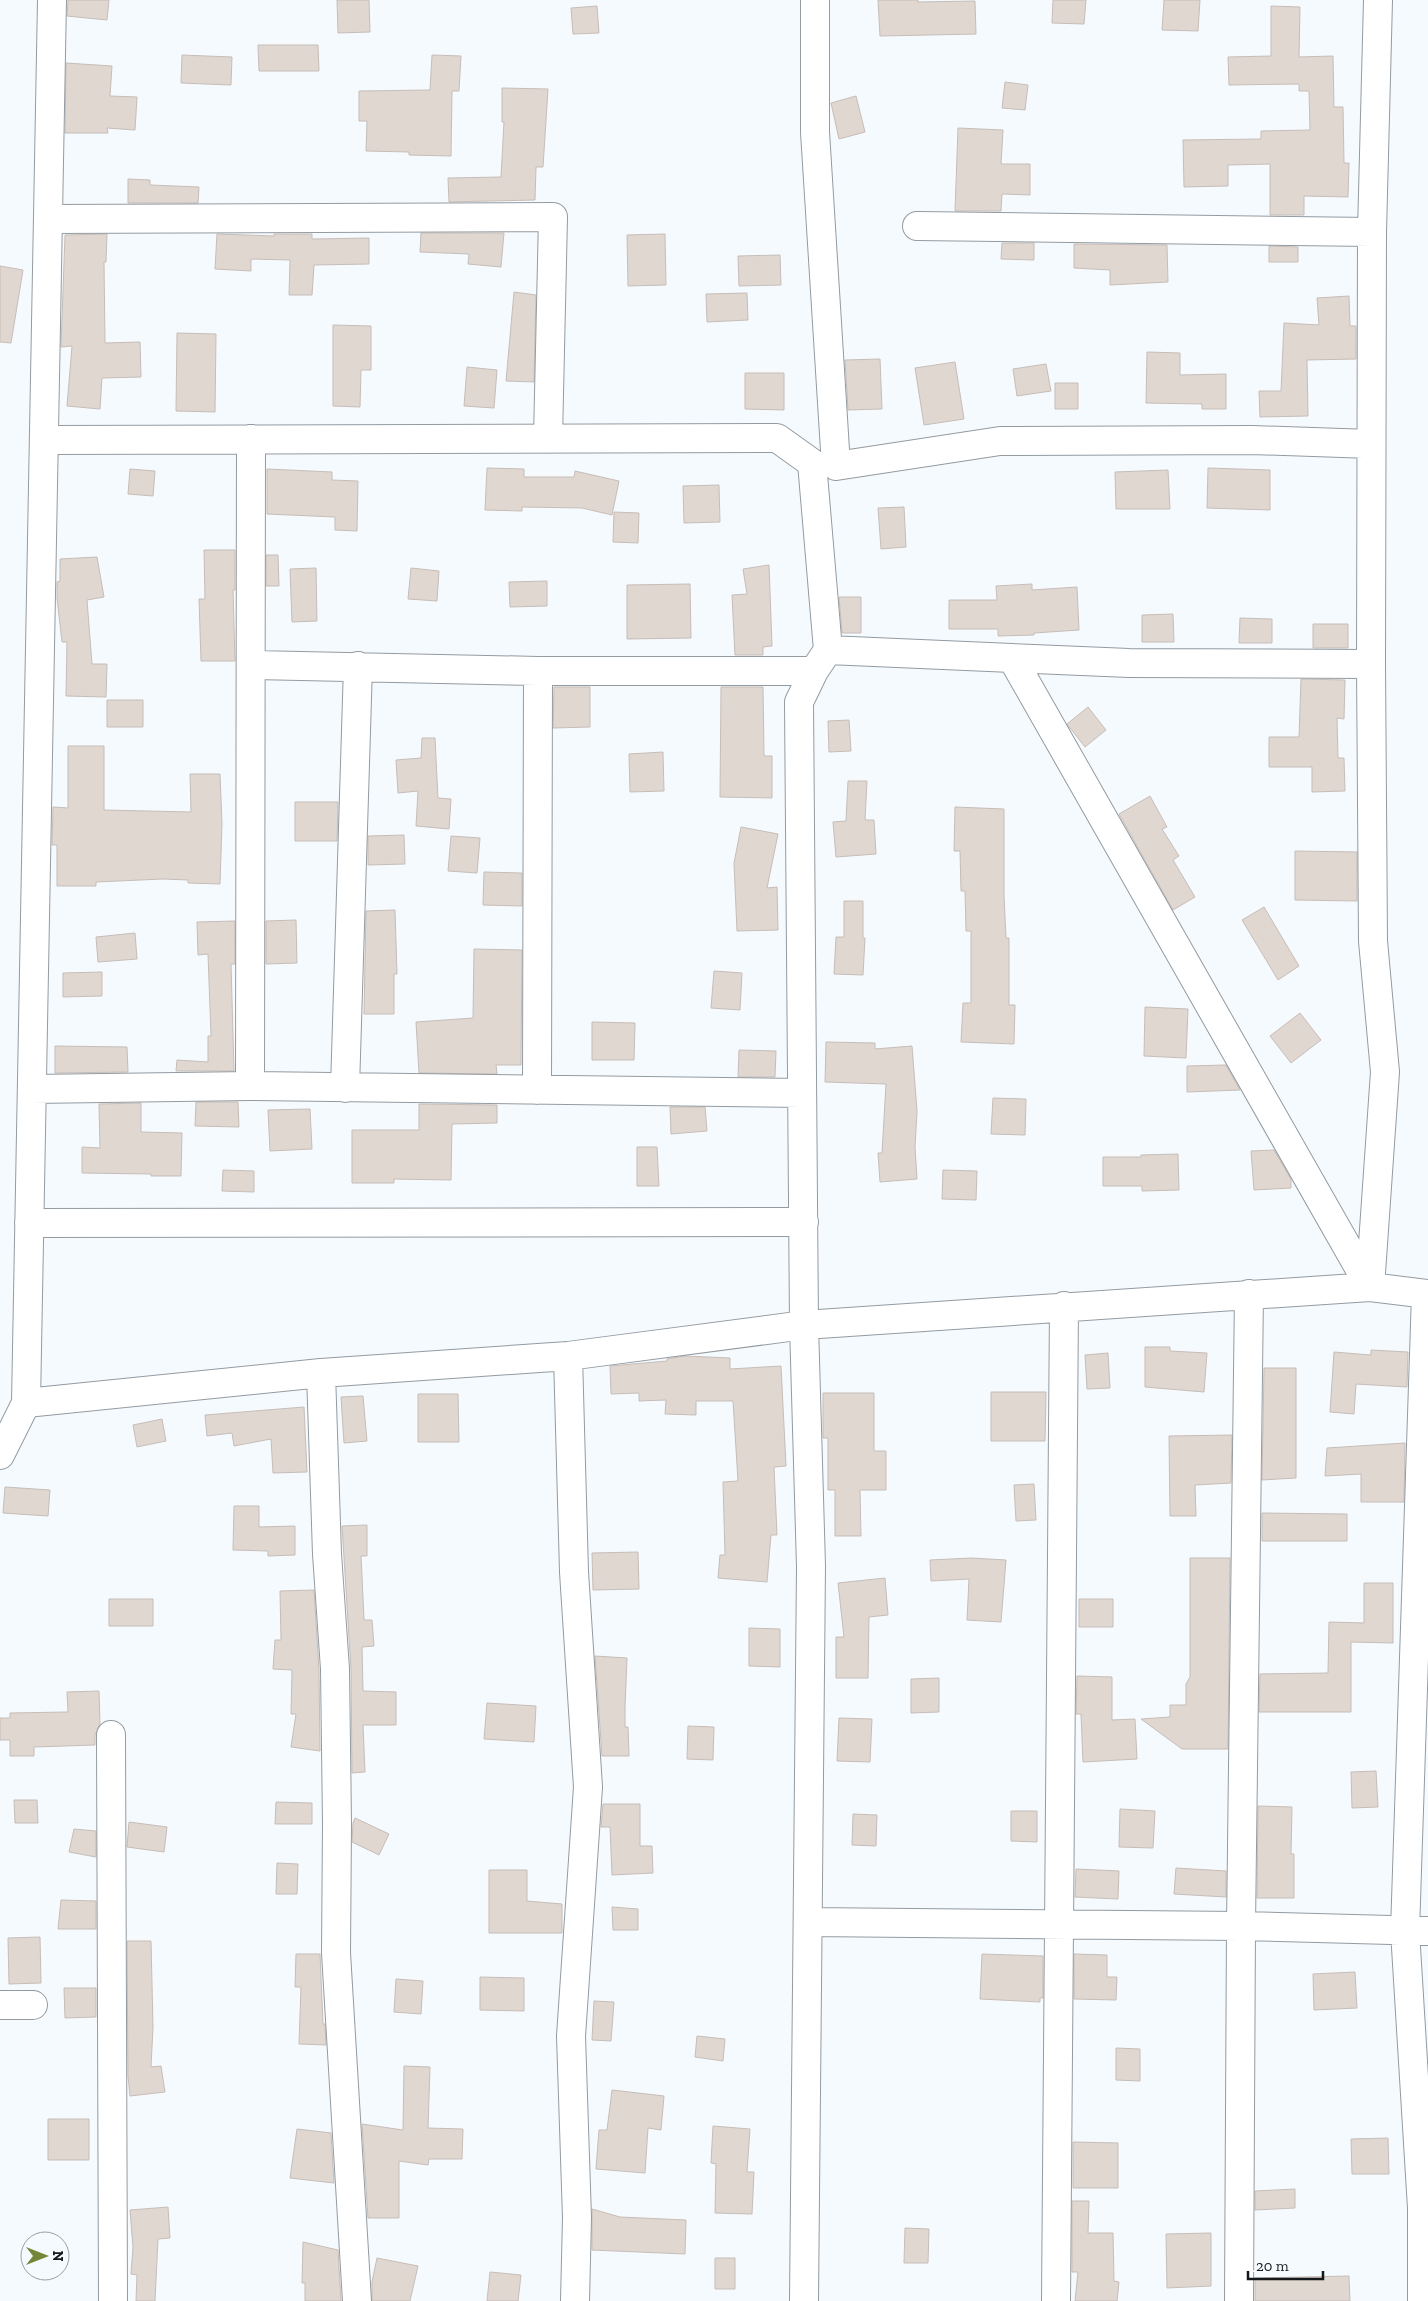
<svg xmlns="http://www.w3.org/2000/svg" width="1428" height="2301" font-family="'Zilla Slab',serif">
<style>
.building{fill:#e1d7d1;stroke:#c7bdb8}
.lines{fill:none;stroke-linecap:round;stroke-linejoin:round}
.minor-casing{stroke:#939ba1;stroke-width:30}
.minor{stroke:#fff;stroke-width:28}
</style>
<rect width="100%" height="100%" fill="#f5fafe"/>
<path class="building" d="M 68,0 L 109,0 L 107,20 L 67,16 Z
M 337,0 L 369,0 L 370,32 L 338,33 Z
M 878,0 L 918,0 L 918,2 L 975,1 L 976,34 L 880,36 Z
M 1053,0 L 1086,0 L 1084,24 L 1052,23 Z
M 1164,0 L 1200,0 L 1198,31 L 1162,30 Z
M 597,6 L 599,33 L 573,34 L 571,8 Z
M 1271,6 L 1300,7 L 1299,57 L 1333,56 L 1334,107 L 1343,107 L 1344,163 L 1349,163 L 1348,197 L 1304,196 L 1304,215 L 1270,215 L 1270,164 L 1228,165 L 1228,186 L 1184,187 L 1183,140 L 1261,139 L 1261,131 L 1310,130 L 1309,91 L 1299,91 L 1299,84 L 1229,85 L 1228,57 L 1271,56 Z
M 258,45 L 318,45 L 319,71 L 259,71 Z
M 182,55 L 232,57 L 231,85 L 181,83 Z
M 432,55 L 461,56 L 459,91 L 452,91 L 451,156 L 409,155 L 409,152 L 366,151 L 367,121 L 359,121 L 359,91 L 430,90 Z
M 66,63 L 112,66 L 110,96 L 137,97 L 135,130 L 107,128 L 108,133 L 65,133 Z
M 1005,82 L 1028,85 L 1025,110 L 1002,108 Z
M 502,88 L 548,89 L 543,167 L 536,167 L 535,200 L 449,202 L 448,178 L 501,177 L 504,122 L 502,122 Z
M 856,96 L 865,132 L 839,139 L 831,103 Z
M 958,128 L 1003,130 L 1001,164 L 1030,164 L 1030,195 L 1002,194 L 1001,211 L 955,211 Z
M 128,179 L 150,180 L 150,185 L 199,187 L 198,203 L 128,203 Z
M 421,233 L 504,233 L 501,267 L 468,264 L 469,254 L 420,252 Z
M 107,234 L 106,262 L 104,262 L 105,343 L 140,342 L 141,377 L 102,378 L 100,409 L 67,406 L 72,346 L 61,347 L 65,235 Z
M 217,234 L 274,236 L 274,234 L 312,234 L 312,239 L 369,238 L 369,264 L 314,265 L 312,295 L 289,295 L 290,260 L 251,259 L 251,271 L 215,269 Z
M 665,234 L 666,285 L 628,286 L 627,235 Z
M 1002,243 L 1034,243 L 1034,260 L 1001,259 Z
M 1074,244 L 1167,245 L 1168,282 L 1110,285 L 1110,270 L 1074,268 Z
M 1269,246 L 1298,247 L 1298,262 L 1269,262 Z
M 780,255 L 781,285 L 739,286 L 738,256 Z
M 0,266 L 23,270 L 11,343 L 0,342 Z
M 514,292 L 536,295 L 534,382 L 506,381 Z
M 747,293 L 748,320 L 707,322 L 706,294 Z
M 1349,296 L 1350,326 L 1356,326 L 1356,359 L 1307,360 L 1308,416 L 1260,417 L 1259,391 L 1281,391 L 1284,323 L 1319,325 L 1317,298 Z
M 333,325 L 371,326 L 371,370 L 361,370 L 360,407 L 333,406 Z
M 177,333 L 216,334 L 215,412 L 176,411 Z
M 1147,352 L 1180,353 L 1180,375 L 1226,374 L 1226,409 L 1202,409 L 1202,404 L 1146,403 Z
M 880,359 L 882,409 L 848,410 L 845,360 Z
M 955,362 L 964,419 L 924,425 L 915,368 Z
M 1046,364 L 1051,391 L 1017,396 L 1013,369 Z
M 467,367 L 497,370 L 494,408 L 464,406 Z
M 745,373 L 784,373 L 784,410 L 745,409 Z
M 1055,383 L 1078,383 L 1078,409 L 1055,409 Z
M 487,468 L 524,469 L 524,477 L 574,477 L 575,471 L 619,481 L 612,515 L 582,508 L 522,507 L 522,511 L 485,510 Z
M 1208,468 L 1270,470 L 1270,510 L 1207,508 Z
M 130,469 L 155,471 L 153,496 L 128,494 Z
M 267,469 L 332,472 L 332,480 L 358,481 L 357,531 L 335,530 L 335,517 L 267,514 Z
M 1168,470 L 1170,509 L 1116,509 L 1115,472 Z
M 719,485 L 720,522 L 684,523 L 683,486 Z
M 904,507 L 906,547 L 881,549 L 878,508 Z
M 614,512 L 639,513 L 638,543 L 613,542 Z
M 204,550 L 235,550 L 235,590 L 233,590 L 235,661 L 201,661 L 199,599 L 205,599 Z
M 266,555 L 278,555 L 279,586 L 266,586 Z
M 97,557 L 104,597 L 87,600 L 92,664 L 107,664 L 106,697 L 66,696 L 67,642 L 62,642 L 57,598 L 57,582 L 60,581 L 60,559 Z
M 769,565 L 772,646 L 763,647 L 763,655 L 735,655 L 732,595 L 747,594 L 743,569 Z
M 316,568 L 317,621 L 292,622 L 290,569 Z
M 411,568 L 439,571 L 437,601 L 408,599 Z
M 547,581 L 547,606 L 510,607 L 509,582 Z
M 690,584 L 691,638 L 627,639 L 627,585 Z
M 1032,584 L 1032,590 L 1077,587 L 1079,630 L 1034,633 L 1034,635 L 998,636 L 998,629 L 949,629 L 949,600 L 997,600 L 996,586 Z
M 839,597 L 861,597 L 861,633 L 842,633 Z
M 1173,614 L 1174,642 L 1142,642 L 1142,615 Z
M 1240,618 L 1272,619 L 1272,643 L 1239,643 Z
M 1313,624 L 1348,624 L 1348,648 L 1313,648 Z
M 1301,679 L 1345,680 L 1344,719 L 1337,718 L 1338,758 L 1344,758 L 1345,791 L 1312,792 L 1312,767 L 1269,767 L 1269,737 L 1299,737 Z
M 554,687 L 590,687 L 590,727 L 553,728 Z
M 721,687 L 763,687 L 764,756 L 772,756 L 772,798 L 720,797 Z
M 107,700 L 143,700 L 143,727 L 107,727 Z
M 1088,707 L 1106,730 L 1085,747 L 1067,724 Z
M 849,720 L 851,751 L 829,752 L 828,721 Z
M 422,738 L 435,738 L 438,798 L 451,799 L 449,829 L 416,826 L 418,791 L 398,793 L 396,760 L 421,758 Z
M 68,746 L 104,746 L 104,810 L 191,812 L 190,774 L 220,774 L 222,824 L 220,884 L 188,883 L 188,880 L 163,879 L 96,882 L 96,886 L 57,886 L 57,845 L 52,845 L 53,807 L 68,808 Z
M 663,752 L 664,791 L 630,792 L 629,754 Z
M 848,781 L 867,781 L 865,820 L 874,820 L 876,854 L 836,857 L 833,822 L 846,821 Z
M 1150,796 L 1167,827 L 1162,829 L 1179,856 L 1173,860 L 1195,897 L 1173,910 L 1119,814 Z
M 295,802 L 338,802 L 337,841 L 295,841 Z
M 955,807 L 1004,809 L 1004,896 L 1006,938 L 1009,938 L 1009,1005 L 1015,1005 L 1014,1044 L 961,1042 L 963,1003 L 971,1003 L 971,931 L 966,931 L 965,891 L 961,891 L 960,851 L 954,851 Z
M 741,827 L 778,834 L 767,888 L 777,887 L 778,930 L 737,931 L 734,863 Z
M 404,835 L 405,864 L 368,865 L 368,836 Z
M 451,836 L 480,838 L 477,873 L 448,871 Z
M 1295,851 L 1357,852 L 1357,901 L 1295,900 Z
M 484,872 L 522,873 L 522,906 L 483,905 Z
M 844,901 L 863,901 L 863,938 L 865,938 L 863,975 L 834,974 L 836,937 L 844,937 Z
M 1264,907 L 1299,966 L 1278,980 L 1242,920 Z
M 395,910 L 397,974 L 394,974 L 394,1014 L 364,1014 L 366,911 Z
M 296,920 L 297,963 L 266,964 L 266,921 Z
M 235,921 L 235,964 L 231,964 L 234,1071 L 176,1071 L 177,1060 L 208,1062 L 208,1036 L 211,1036 L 208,954 L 198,955 L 197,922 Z
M 135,933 L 137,959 L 98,962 L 96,937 Z
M 474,949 L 522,950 L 521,1065 L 496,1065 L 497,1074 L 419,1073 L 416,1022 L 473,1018 Z
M 714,971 L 742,973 L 740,1010 L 711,1008 Z
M 102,972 L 102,996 L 63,997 L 63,973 Z
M 1145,1007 L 1188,1009 L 1186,1058 L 1144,1056 Z
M 1300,1013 L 1321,1040 L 1291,1063 L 1270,1036 Z
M 592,1022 L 635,1023 L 634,1060 L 592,1060 Z
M 826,1042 L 875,1043 L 875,1049 L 912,1046 L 917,1111 L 915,1147 L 917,1179 L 880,1182 L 878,1153 L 882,1153 L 886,1084 L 825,1082 Z
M 55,1046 L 127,1047 L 128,1072 L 55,1073 Z
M 739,1050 L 776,1051 L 775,1077 L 738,1077 Z
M 1226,1065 L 1240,1090 L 1187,1092 L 1187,1066 Z
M 993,1098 L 1026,1099 L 1025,1135 L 991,1134 Z
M 196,1102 L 238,1102 L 239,1127 L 195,1126 Z
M 141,1103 L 141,1132 L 182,1133 L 181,1176 L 151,1176 L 151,1174 L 82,1173 L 82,1147 L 100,1148 L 99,1104 Z
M 419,1104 L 497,1105 L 497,1123 L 452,1124 L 451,1180 L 394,1179 L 394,1183 L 352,1183 L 352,1130 L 419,1130 Z
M 670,1107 L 705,1107 L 707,1131 L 671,1134 Z
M 310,1109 L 312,1149 L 270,1151 L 268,1110 Z
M 637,1147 L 657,1147 L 659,1186 L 637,1186 Z
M 1274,1150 L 1291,1179 L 1291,1188 L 1254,1190 L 1251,1151 Z
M 1178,1154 L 1179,1190 L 1142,1191 L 1142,1186 L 1103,1186 L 1103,1157 L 1141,1157 L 1141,1155 Z
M 223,1170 L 254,1171 L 254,1192 L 222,1191 Z
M 943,1170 L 977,1171 L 976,1200 L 942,1199 Z
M 1145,1347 L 1170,1347 L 1170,1351 L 1207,1353 L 1204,1392 L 1145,1387 Z
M 1371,1350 L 1408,1352 L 1407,1387 L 1356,1384 L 1354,1414 L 1330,1412 L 1334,1352 L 1371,1355 Z
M 1108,1353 L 1110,1388 L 1087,1389 L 1085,1355 Z
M 685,1356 L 730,1358 L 730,1369 L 781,1366 L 786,1466 L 774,1467 L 777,1535 L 771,1535 L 767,1582 L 718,1578 L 720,1555 L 725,1555 L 723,1482 L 738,1481 L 733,1401 L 696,1401 L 696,1415 L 665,1414 L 666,1400 L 639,1401 L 639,1393 L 611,1394 L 610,1366 L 667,1361 L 667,1359 Z
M 1264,1368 L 1296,1368 L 1296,1478 L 1262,1480 Z
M 991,1392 L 1046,1392 L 1045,1441 L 991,1441 Z
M 823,1393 L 874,1393 L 874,1451 L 886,1451 L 886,1490 L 860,1490 L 861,1536 L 835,1536 L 835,1490 L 828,1490 L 828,1438 L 823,1438 Z
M 418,1394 L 458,1394 L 459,1442 L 418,1442 Z
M 363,1396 L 367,1441 L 344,1443 L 341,1397 Z
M 304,1407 L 307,1472 L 273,1473 L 271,1439 L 234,1446 L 232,1433 L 207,1436 L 205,1415 Z
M 162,1419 L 166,1441 L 137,1447 L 133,1425 Z
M 1232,1435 L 1231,1483 L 1195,1485 L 1196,1516 L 1170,1516 L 1169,1436 Z
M 1405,1443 L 1404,1502 L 1361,1502 L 1361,1474 L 1325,1476 L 1327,1448 Z
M 1034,1484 L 1036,1520 L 1016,1521 L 1014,1485 Z
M 5,1487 L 50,1490 L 48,1516 L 3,1513 Z
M 234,1506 L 259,1506 L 259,1527 L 295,1526 L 295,1555 L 268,1556 L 268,1551 L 233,1550 Z
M 1262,1513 L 1347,1514 L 1347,1541 L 1262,1541 Z
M 367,1525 L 367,1556 L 361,1556 L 364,1620 L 372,1620 L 374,1646 L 362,1647 L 363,1691 L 396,1692 L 396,1725 L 363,1725 L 365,1772 L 352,1773 L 351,1669 L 342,1526 Z
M 638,1552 L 639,1589 L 593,1590 L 592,1553 Z
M 971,1558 L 1006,1560 L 1001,1622 L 967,1620 L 969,1579 L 931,1581 L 930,1560 Z
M 1190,1558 L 1230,1558 L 1228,1749 L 1182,1749 L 1141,1719 L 1170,1717 L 1170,1705 L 1186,1705 L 1186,1684 L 1190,1677 Z
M 885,1578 L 888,1615 L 869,1617 L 868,1678 L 836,1678 L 836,1637 L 844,1637 L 838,1583 Z
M 1364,1583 L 1393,1583 L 1393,1643 L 1351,1642 L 1351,1712 L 1259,1712 L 1260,1674 L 1328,1673 L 1329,1622 L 1364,1623 Z
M 314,1590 L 319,1670 L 320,1751 L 291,1747 L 296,1714 L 291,1714 L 292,1670 L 273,1669 L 275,1640 L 281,1640 L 280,1591 Z
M 109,1599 L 153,1599 L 153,1626 L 109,1626 Z
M 1079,1599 L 1113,1599 L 1113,1627 L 1079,1627 Z
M 749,1628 L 780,1629 L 780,1667 L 749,1666 Z
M 595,1656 L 627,1658 L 625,1707 L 625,1727 L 628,1727 L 629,1756 L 602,1756 Z
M 1077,1676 L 1112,1677 L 1112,1720 L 1135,1719 L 1137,1759 L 1083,1762 L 1081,1714 L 1076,1714 Z
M 939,1678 L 939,1712 L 911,1713 L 911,1679 Z
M 99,1691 L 100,1724 L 95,1735 L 95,1745 L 34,1747 L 34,1756 L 10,1756 L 10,1740 L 0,1740 L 0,1718 L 10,1718 L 10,1713 L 68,1712 L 67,1692 Z
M 487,1703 L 536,1706 L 534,1742 L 484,1739 Z
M 839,1718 L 872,1719 L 870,1762 L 837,1761 Z
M 688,1726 L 714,1727 L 713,1760 L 687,1759 Z
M 1376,1771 L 1378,1807 L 1352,1808 L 1351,1772 Z
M 14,1800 L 37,1800 L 38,1823 L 15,1823 Z
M 276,1802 L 312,1803 L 312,1824 L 275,1824 Z
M 603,1804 L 640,1804 L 640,1846 L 652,1846 L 653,1873 L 612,1875 L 610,1827 L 601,1827 Z
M 1258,1806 L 1292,1807 L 1291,1854 L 1294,1854 L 1294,1898 L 1257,1898 Z
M 1120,1809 L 1155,1811 L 1153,1848 L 1119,1847 Z
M 1011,1811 L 1037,1811 L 1037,1842 L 1011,1841 Z
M 853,1814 L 877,1815 L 876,1846 L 852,1845 Z
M 355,1818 L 389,1834 L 379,1855 L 352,1842 L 353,1823 Z
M 129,1822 L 167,1827 L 164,1852 L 127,1847 Z
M 74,1829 L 96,1831 L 96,1857 L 69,1852 Z
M 277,1863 L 298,1864 L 297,1894 L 276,1894 Z
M 1176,1868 L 1226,1871 L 1226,1897 L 1174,1894 Z
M 1076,1869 L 1119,1871 L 1118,1899 L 1075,1897 Z
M 489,1870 L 527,1870 L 527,1901 L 562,1904 L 562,1933 L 489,1933 Z
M 61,1900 L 96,1901 L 96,1929 L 58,1929 Z
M 612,1907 L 638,1909 L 638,1930 L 613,1930 Z
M 40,1937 L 41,1983 L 9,1984 L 8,1938 Z
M 127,1941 L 151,1941 L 153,2027 L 151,2067 L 161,2066 L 165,2092 L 130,2096 L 128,2076 Z
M 296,1954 L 320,1954 L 323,2024 L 325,2024 L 326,2045 L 299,2044 L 301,1987 L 295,1987 Z
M 982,1954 L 1043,1956 L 1043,1998 L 1040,1998 L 1040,2002 L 980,1999 Z
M 1074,1954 L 1107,1955 L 1107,1977 L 1117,1977 L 1116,2000 L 1074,1999 Z
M 1355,1972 L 1357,2008 L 1314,2010 L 1313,1974 Z
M 480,1977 L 524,1978 L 524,2011 L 480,2010 Z
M 396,1979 L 423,1981 L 421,2014 L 394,2012 Z
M 64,1988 L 96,1988 L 96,2017 L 65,2018 Z
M 594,2001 L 614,2002 L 611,2041 L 592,2040 Z
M 697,2036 L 725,2039 L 723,2061 L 695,2057 Z
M 1116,2048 L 1140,2049 L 1140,2081 L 1116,2080 Z
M 404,2066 L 430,2067 L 428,2128 L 463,2129 L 462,2159 L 429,2159 L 428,2165 L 399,2161 L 399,2218 L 368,2218 L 362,2124 L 403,2130 Z
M 612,2090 L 664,2096 L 661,2130 L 648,2128 L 645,2173 L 596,2169 L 599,2130 L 607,2130 Z
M 48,2119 L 89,2119 L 89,2160 L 48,2160 Z
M 713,2126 L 750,2129 L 747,2172 L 754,2172 L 752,2214 L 715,2213 L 716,2164 L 711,2163 Z
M 297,2129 L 331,2133 L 334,2183 L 290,2178 Z
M 1388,2138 L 1389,2174 L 1352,2174 L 1351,2139 Z
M 1073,2142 L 1118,2143 L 1118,2188 L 1073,2188 Z
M 1295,2189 L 1295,2208 L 1255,2210 L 1255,2191 Z
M 1072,2201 L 1089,2201 L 1088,2233 L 1113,2233 L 1114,2281 L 1119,2282 L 1117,2301 L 1075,2301 L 1078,2272 L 1072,2272 Z
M 168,2207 L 170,2238 L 158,2239 L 155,2301 L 136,2301 L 137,2275 L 131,2274 L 133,2247 L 130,2210 Z
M 592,2209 L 620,2217 L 686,2220 L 685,2254 L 592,2250 Z
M 905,2228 L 929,2229 L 928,2263 L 904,2263 Z
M 1211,2233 L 1211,2286 L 1167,2288 L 1166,2234 Z
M 303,2242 L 338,2250 L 341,2301 L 305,2301 L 305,2283 L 302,2283 Z
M 377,2258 L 418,2266 L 410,2301 L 372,2301 L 372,2282 Z
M 715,2258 L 735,2258 L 735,2289 L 715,2289 Z
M 490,2272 L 521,2275 L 518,2301 L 487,2301 Z
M 1349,2276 L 1350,2301 L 1255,2301 L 1255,2278 Z"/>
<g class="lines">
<defs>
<path id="minor" d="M 815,0 L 815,132 L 836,466 L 1000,441 L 1252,440 L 1371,444
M 48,219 L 553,217 L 548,438
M 917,226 L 1372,232
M 251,439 L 250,1086 L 802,1093
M 44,440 L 777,438 L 812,463 L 828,650 L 1012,658 L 1370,1287
M 1012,658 L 1129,663 L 1371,664
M 251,665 L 538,671 L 814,671
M 345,1088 L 358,666
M 32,1089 L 250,1086
M 537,1090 L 538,671
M 29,1223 L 804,1222
M 1370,1287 L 1385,1072 L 1373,941 L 1371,664 L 1372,232 L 1378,0
M 568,1356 L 574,1572 L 588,1787 L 571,2036 L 577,2218 L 575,2301
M 321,1373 L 327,1554 L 335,1669 L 337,1824 L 336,1953 L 357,2301
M 26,1403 L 52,0
M 0,1455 L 26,1403 L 321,1373 L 568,1356 L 804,1325 L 1370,1287 L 1428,1294
M 111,1735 L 113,2301
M 809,1922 L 1241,1926 L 1428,1931
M 0,2005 L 33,2005
M 804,2301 L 811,1566 L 804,1325 L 799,702 L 814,671 L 828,650
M 1056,2301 L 1064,1306
M 1239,2301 L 1241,1926 L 1249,1294
M 1422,2301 L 1422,2208 L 1405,1931 L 1426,1294"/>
</defs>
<use href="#minor" class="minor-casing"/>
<use href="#minor" class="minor"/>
</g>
<g transform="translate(45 2256) rotate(90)"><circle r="24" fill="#f5fafe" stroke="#9ba0a3"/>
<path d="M0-4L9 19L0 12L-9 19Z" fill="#738738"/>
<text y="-8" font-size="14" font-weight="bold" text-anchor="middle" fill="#15181b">N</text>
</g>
<path d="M1248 2271v8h75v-8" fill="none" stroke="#15181b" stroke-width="2.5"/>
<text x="1256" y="2271" font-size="15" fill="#15181b" stroke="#f5fafe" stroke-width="4" paint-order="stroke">20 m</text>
</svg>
